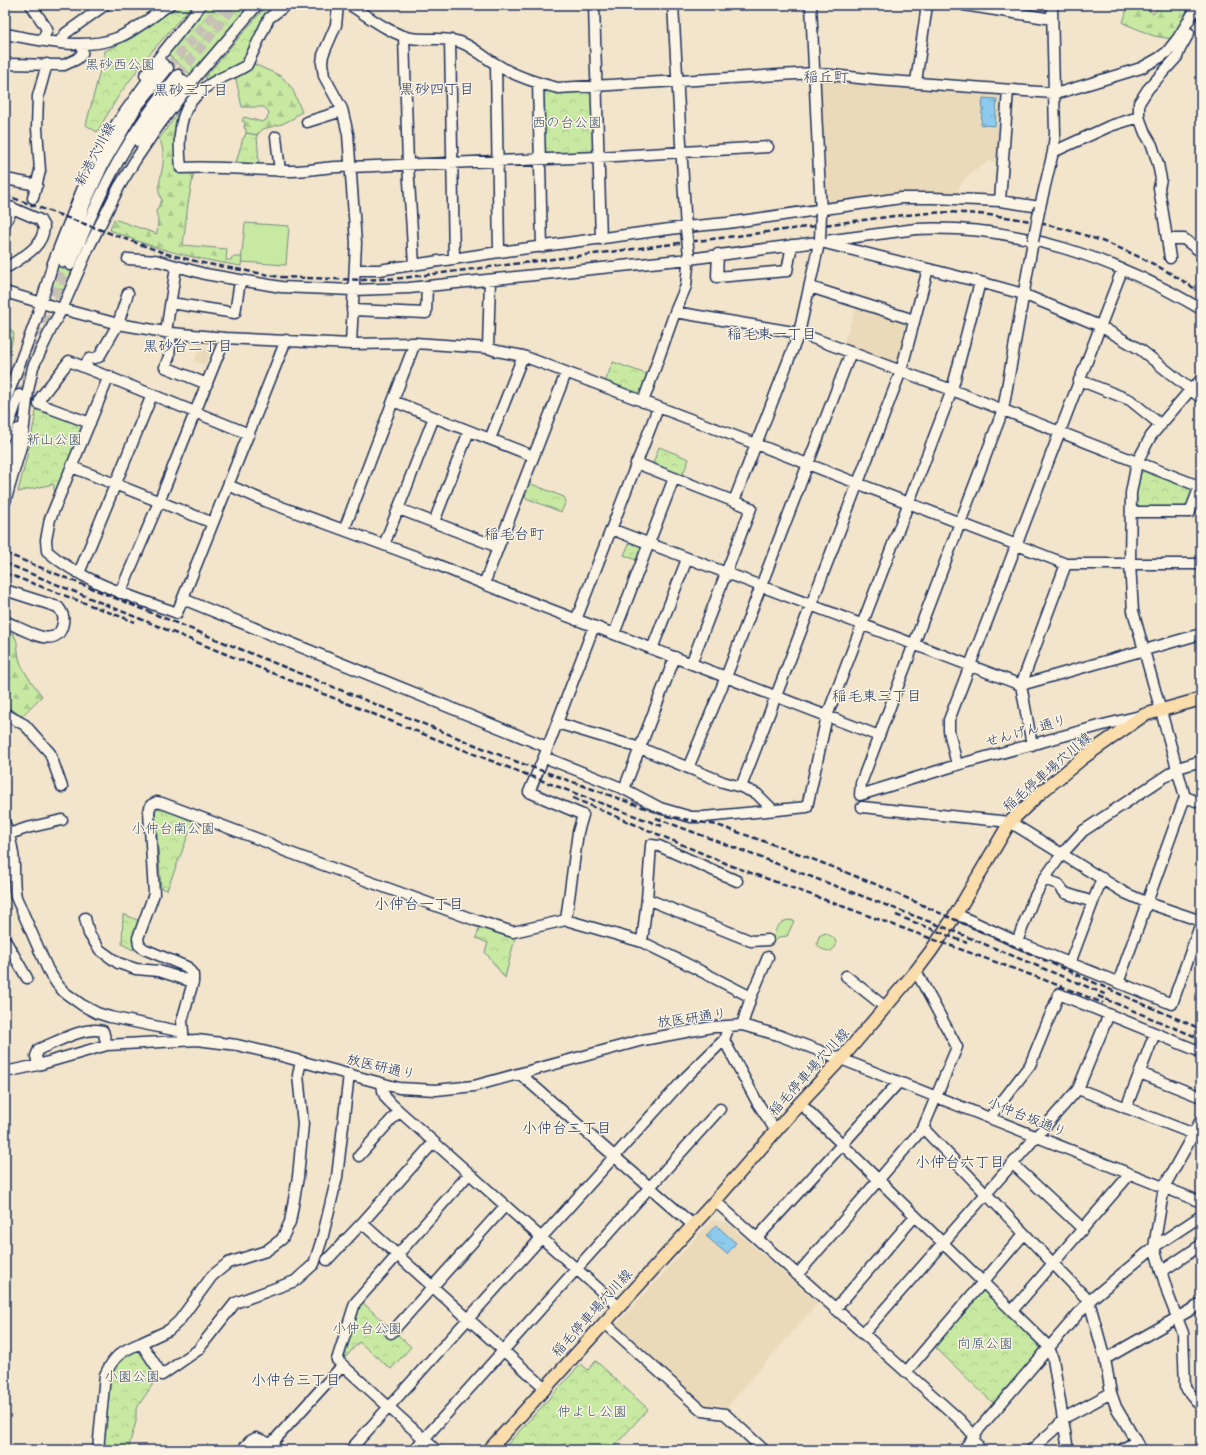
<svg xmlns="http://www.w3.org/2000/svg" width="1206" height="1455" font-family="'Balsamiq Sans','Klee One',sans-serif">
<style>
.built{fill:#eadab9}
.grass{fill:#c8e9a2;stroke:#728c80}
.forest{fill:url(#forest-firs);stroke:#728c80}
.park{fill:url(#park-crowns);stroke:#728c80}
.water{fill:url(#water-ripples);stroke:#5f8db4}
.lines{fill:none;stroke-linecap:round;stroke-linejoin:round}
.minor-tunnel{stroke:#c7c1b5;stroke-width:10;stroke-dasharray:10 5;stroke-linecap:butt}
.minor-casing{stroke:#1b2f5e;stroke-width:13}
.major-casing{stroke:#1b2f5e;stroke-width:15}
.minor{stroke:#fcf5e5;stroke-width:10}
.major{stroke:#faddab;stroke-width:12}
.rail{stroke:#1b2f5e;stroke-width:2.5;stroke-dasharray:6 3;stroke-linecap:butt}
.minor-bridge-casing{stroke:#1b2f5e;stroke-width:13;stroke-linecap:butt}
.minor-bridge{stroke:#fcf5e5;stroke-width:10}
.labels{text-anchor:middle;dominant-baseline:central;stroke-width:3;stroke-linejoin:round;paint-order:stroke}
.park-label{font-size:14px;fill:#3e546c;stroke:#fcf5e5}
.street-label{font-size:14px;fill:#1b2f5e;stroke:#fcf5e5}
.neighbourhood-label{font-size:15px;fill:#1b2f5e;stroke:#fcf5e5}
</style>
<defs>
<pattern id="forest-firs" width="22" height="20" patternUnits="userSpaceOnUse"><rect width="22" height="20" fill="#c8e9a2"/><path d="M5 1l3.5 6h-7zM16 11l3.5 6h-7z" fill="#abc88e"/></pattern>
<pattern id="park-crowns" width="20" height="18" patternUnits="userSpaceOnUse"><rect width="20" height="18" fill="#c8e9a2"/><path d="M2 6a3 3 0 1 1 6 0M12 15a3 3 0 1 1 6 0" fill="none" stroke="#abc88e"/></pattern>
<pattern id="water-ripples" width="26" height="14" patternUnits="userSpaceOnUse"><rect width="26" height="14" fill="#8ccbed"/><path d="M2 4q2-2 4 0t4 0M15 11q2-2 4 0t4 0" fill="none" stroke="#72a5c3"/></pattern>
</defs>
<rect width="100%" height="100%" fill="#f2e5cb"/>
<filter id="ink" filterUnits="userSpaceOnUse"><feTurbulence type="fractalNoise" baseFrequency=".025" numOctaves="2"/><feDisplacementMap in="SourceGraphic" scale="8" xChannelSelector="R" yChannelSelector="G"/><feConvolveMatrix kernelMatrix="1 2 1 2 8 2 1 2 1" color-interpolation-filters="sRGB"/></filter>
<g filter="url(#ink)">
<path class="built" d="M 822,79 L 1000,93 L 1004,96 L 998,162 L 989,161 L 970,174 L 960,185 L 957,197 L 828,206 L 824,203 L 818,82 Z
M 858,304 L 906,319 L 910,324 L 900,363 L 895,366 L 842,346 Z
M 200,345 L 211,349 L 205,365 L 194,361 Z
M 712,1220 L 727,1223 L 818,1303 L 726,1408 L 718,1404 L 710,1406 L 701,1404 L 620,1330 L 618,1323 Z"/>
<path class="grass" d="M 245,223 L 289,226 L 286,265 L 241,262 Z
M 57,263 L 74,269 L 64,290 L 49,285 Z
M 789,920 L 794,921 L 787,936 L 779,937 L 773,944 C 774,932 776,922 789,920 Z
M 825,933 C 831,936 837,938 836,946 L 831,951 C 825,951 820,949 817,944 L 819,936 Z"/>
<path class="forest" d="M 1128,5 L 1143,5 L 1153,14 L 1161,5 L 1189,5 L 1185,15 L 1172,39 L 1154,36 L 1123,23 Z
M 254,64 L 281,76 L 292,88 L 302,112 L 296,115 L 294,118 L 282,124 L 263,129 L 257,135 L 246,133 L 246,129 L 244,128 L 245,122 L 242,121 L 244,117 L 262,122 L 267,119 L 269,112 L 264,107 L 242,107 L 235,75 L 244,73 L 250,66 Z
M 181,109 L 175,145 L 175,172 L 194,171 L 188,204 L 183,245 L 227,249 L 226,260 L 231,260 L 232,257 L 242,257 L 241,266 C 196,259 152,249 110,230 L 114,219 L 157,234 L 158,220 L 156,211 L 162,200 C 156,189 160,182 162,170 C 164,161 164,147 159,139 Z
M 5,631 L 13,633 C 20,643 16,653 21,664 C 26,676 35,686 42,696 L 22,716 L 5,706 Z"/>
<path class="park" d="M 180,5 L 192,5 L 148,56 L 119,95 L 97,132 L 86,125 L 105,51 L 132,38 Z
M 208,5 L 253,5 L 192,76 L 168,54 Z
M 267,5 L 281,5 L 247,60 L 209,82 L 205,77 Z
M 544,88 C 554,89 588,91 593,95 L 594,150 L 591,153 L 546,156 L 542,152 L 540,91 Z
M 246,133 L 257,135 L 259,165 L 236,163 L 243,138 L 244,138 Z
M 5,322 L 14,334 L 5,367 Z
M 613,362 L 649,375 L 641,395 L 605,382 Z
M 37,406 L 83,424 L 84,428 L 56,492 L 55,493 L 53,484 L 18,492 L 30,444 Z
M 659,447 L 689,459 L 682,477 L 652,466 Z
M 1141,467 L 1194,489 L 1188,507 L 1133,507 Z
M 529,483 L 564,497 L 566,502 L 561,512 L 521,496 L 525,485 Z
M 630,542 L 640,546 L 643,552 L 639,561 L 624,555 Z
M 160,805 L 195,818 L 167,890 L 161,888 L 155,808 Z
M 123,914 L 142,922 L 133,950 L 122,944 Z
M 481,923 L 516,934 L 505,978 L 485,952 L 488,943 L 476,938 Z
M 981,1290 L 987,1290 L 1041,1344 L 1041,1350 L 997,1402 L 992,1402 L 936,1348 L 936,1342 Z
M 361,1301 L 411,1347 L 391,1369 L 359,1342 L 344,1359 L 341,1354 Z
M 140,1345 L 160,1378 L 155,1381 L 136,1409 L 136,1422 L 130,1442 L 129,1450 L 100,1450 L 106,1376 L 112,1365 Z
M 596,1361 L 648,1409 L 611,1450 L 502,1450 L 581,1364 L 588,1370 Z"/>
<path class="water" d="M 983,98 L 997,99 L 995,126 L 981,125 Z
M 716,1225 L 736,1243 L 727,1254 L 706,1236 Z"/>
<g class="lines">
<path class="minor-tunnel" d="M 168,68 L 222,5
M 178,75 L 235,5
M 54,314 L 70,265
M 19,395 L 63,262"/>
<defs>
<path id="minor" d="M 31,5 L 47,29 L 43,40
M 286,5 L 269,18 L 247,65 C 238,71 229,74 219,79 C 207,85 192,97 186,110 C 178,126 179,150 181,168 C 217,166 252,170 289,171 C 309,172 329,165 350,167 L 598,157 L 768,147
M 338,5 L 336,25 L 323,55 L 322,63 L 324,76 L 342,109 L 348,134 L 356,243 L 351,344
M 350,5 C 366,15 394,36 411,38 C 427,41 443,36 460,42 C 474,47 483,57 496,64 C 514,76 537,83 558,88 L 814,73 L 877,80 L 1053,93 L 1062,92 L 1141,68 L 1159,58 L 1167,52 L 1178,38 L 1198,5
M 594,5 L 601,239
M 673,5 L 686,230
M 811,5 L 821,214
M 964,5 L 1052,19
M 5,34 C 40,40 84,51 117,38 C 136,30 153,16 169,5
M 404,36 L 408,164 L 414,265
M 450,40 L 454,259
M 59,42 L 66,33 L 105,5
M 5,64 L 64,65 L 77,59 L 82,54 L 83,44
M 496,64 L 499,252
M 145,75 L 201,5
M 916,82 L 927,5
M 538,83 L 542,247
M 307,122 L 342,111
M 276,137 L 280,171
M 139,142 L 153,120 L 183,80
M 1053,152 L 1110,126 L 1139,117
M 11,180 L 37,185
M 33,198 L 40,171 L 37,128 L 38,96 L 47,64
M 1000,201 L 1008,90
M 5,205 L 40,220 L 44,227 C 43,247 24,256 9,266
M 5,223 L 13,208
M 1168,239 L 1184,239 L 1201,252
M 1033,241 L 1003,410 L 861,783 L 860,795 L 957,765 L 1103,725 L 1140,716
M 825,243 L 980,282 L 1023,294 L 1100,326 L 1141,350 L 1201,398
M 718,254 L 717,277 L 787,271 L 792,245
M 1170,258 L 1159,188 L 1161,179 L 1158,164 L 1152,145 L 1145,133 L 1139,117 L 1139,103 L 1148,89 L 1177,57 L 1180,49 L 1189,33
M 128,259 L 157,261
M 155,260 L 205,274 L 281,287 L 353,290 L 409,288 L 689,259 L 916,229 C 1017,224 1116,259 1201,309
M 63,262 L 85,204 L 103,165 L 136,108 L 168,68
M 70,265 C 88,224 105,181 129,143 C 143,119 160,97 178,75
M 355,270 L 379,270 L 499,252 L 685,227 L 727,223 L 901,198 L 933,198 L 1000,201 L 1040,207 L 1053,152 L 1055,134 L 1052,5
M 810,287 L 914,320
M 5,292 L 62,309 L 118,324 L 171,333 L 225,338 L 351,344 L 415,343 L 488,348 L 497,351 L 523,356 L 756,444 L 1066,564 L 1201,564
M 171,303 L 235,313 L 240,281
M 352,310 L 426,313 L 427,286
M 675,312 L 799,333 L 952,390 L 1201,487
M 166,332 L 176,267
M 171,333 L 169,357 L 165,367 L 207,384
M 488,348 L 490,280
M 84,367 L 89,359 L 99,357 L 118,324 L 128,293
M 109,376 L 50,519 L 46,540 L 47,551 C 82,582 133,597 177,613 L 286,340
M 1079,380 L 1130,400 L 1161,425
M 393,401 L 533,456
M 5,402 L 36,320 L 53,263 L 82,190 L 96,161 L 117,123 L 153,73 L 163,64
M 643,402 L 675,312 L 686,286 L 689,255
M 90,423 L 39,404 L 41,397 L 69,361 L 249,434
M 5,435 L 19,395
M 490,439 L 523,356
M 636,463 L 751,508 L 691,664
M 72,467 L 213,523
M 5,468 L 18,429
M 228,485 L 265,501 L 433,563 L 484,584 L 879,736
M 734,501 L 799,333 L 820,239
M 5,502 L 22,443 L 28,391 L 33,367 L 53,325 L 62,309 L 89,247 L 119,187 L 136,159 L 157,128 L 193,80 L 257,5
M 399,509 L 498,547
M 1131,512 L 1190,512 L 1200,486
M 434,522 L 469,431
M 611,529 L 1021,685 L 1201,634
M 344,530 L 415,343
M 384,545 L 434,417
M 79,573 L 152,395
M 484,584 L 566,373
M 5,590 L 58,607 C 63,613 65,618 62,627 C 55,651 19,627 5,621
M 120,593 L 159,502 L 225,338
M 183,599 L 547,747
M 576,620 L 658,408
M 594,626 L 544,757 L 529,792 L 583,815 L 578,832 L 566,920 L 642,942 L 685,963 L 751,997
M 614,634 L 674,478
M 652,649 L 687,559
M 5,714 L 25,725 L 50,753 L 62,787
M 557,723 L 640,748 L 723,782 L 741,787 L 757,794 L 773,810
M 1032,745 L 1021,685 L 1066,564
M 544,757 L 624,789 L 660,808 L 691,817 L 704,817 L 807,807 L 827,716 L 952,390 L 980,282
M 957,765 L 949,731 L 949,720 L 1122,270
M 688,768 L 726,677 L 851,352
M 741,787 L 901,371 L 928,269
M 624,789 L 675,657
M 1185,797 L 1201,803
M 862,807 L 1010,822 L 1125,893 L 1148,903 L 1201,921
M 5,824 C 10,837 14,852 14,866 C 14,877 14,887 16,897 L 48,970 L 57,984 L 64,992 L 82,1005 L 97,1013 L 110,1017 L 183,1032 L 183,1037
M 9,834 L 27,828 L 62,820
M 1044,879 L 1058,884 L 1065,893 L 1093,902
M 647,899 L 651,845 L 659,846 L 737,881
M 956,914 L 1017,942 L 1172,1004 L 1201,923
M 85,918 L 89,934 L 100,950 L 118,963 L 136,969 L 159,971 L 193,982
M 5,940 L 27,978
M 642,942 L 647,899 L 751,941 L 768,940
M 1017,942 L 1032,902 L 1044,879 L 1062,854 L 1083,831 L 1178,768 L 1201,761
M 1070,963 L 1102,878
M 846,976 L 885,1007
M 1118,983 L 1185,797 L 1133,611 L 1130,564 L 1131,493 L 1137,462 L 1151,436 L 1191,389 L 1201,380
M 742,1025 L 751,997 L 768,957
M 183,1032 L 182,1021 L 193,982 L 193,975 L 187,967 L 144,949 L 139,945 L 138,938 L 154,894 L 149,811 L 151,805 L 157,802 L 162,803 L 266,842 L 285,851 L 475,920 L 513,932 L 566,920
M 724,1040 L 757,1102 L 776,1131
M 301,1061 L 298,1075 L 303,1124 L 298,1177 L 290,1222 L 282,1239 L 266,1251 L 228,1263 L 212,1276 L 179,1321 L 169,1330 L 141,1343 L 162,1375 L 198,1350 L 235,1303 L 295,1281 L 314,1264 L 322,1239 L 337,1177 L 349,1074
M 38,1065 L 36,1056 L 39,1049 C 57,1042 84,1026 103,1031 L 107,1045
M 5,1072 L 38,1065 L 107,1045 L 197,1040 L 237,1045 L 267,1052 L 399,1088 L 436,1090 L 474,1086 L 643,1040 L 712,1027 L 742,1025 L 778,1035 L 841,1059 L 1201,1202
M 1140,1073 L 1201,1097
M 520,1074 L 693,1225
M 383,1084 C 381,1097 390,1102 399,1111 L 618,1306
M 1078,1089 L 1194,1134
M 800,1103 L 1049,1347 L 1053,1359 L 1068,1450
M 1126,1108 L 1155,1033
M 990,1117 L 1030,1065 L 1059,994 L 1201,1052
M 1201,1120 L 1164,1187 L 1154,1247 L 1169,1297 L 1183,1333 L 1185,1387 L 1201,1407
M 923,1128 L 1089,1301 L 1105,1359 L 1111,1393 L 1116,1407 L 1141,1450
M 359,1156 L 399,1111
M 1013,1164 L 1083,1229
M 715,1201 L 960,1420 L 970,1431 L 980,1450
M 362,1223 L 545,1388
M 757,1238 L 899,1082
M 327,1260 L 362,1223 L 434,1142
M 1161,1272 L 1201,1245
M 797,1275 L 923,1128 L 957,1047 L 916,971
M 835,1309 L 915,1216
M 1012,1311 L 1130,1174
M 604,1322 L 698,1407 L 703,1411 L 725,1414 L 764,1450
M 391,1333 L 505,1206
M 863,1334 L 1078,1089 L 1109,1014
M 1105,1359 L 1201,1304
M 906,1372 L 1024,1234
M 271,1444 L 343,1365
M 98,1450 L 105,1375 C 114,1356 121,1351 141,1343
M 242,1450 L 250,1441 L 256,1438 L 271,1444 L 278,1450
M 350,1450 L 686,1077 L 724,1040 L 729,1026
M 414,1450 L 720,1109
M 436,1450 L 337,1360 L 355,1303 L 469,1174
M 963,1450 L 974,1437 L 979,1429 L 1089,1301 L 1154,1247 L 1201,1216
M 1031,1450 L 1057,1427 L 1064,1418 L 1111,1393
M 1121,1450 L 1135,1442"/>
<path id="major" d="M 489,1450 L 715,1201 L 800,1103 L 841,1059 L 916,971 L 931,951 L 956,914 L 1010,822 L 1039,794 L 1084,757 L 1144,715 L 1201,699"/>
</defs>
<use href="#minor" class="minor-casing"/>
<use href="#major" class="major-casing"/>
<use href="#minor" class="minor"/>
<use href="#major" class="major"/>
<path class="rail" d="M 5,195 L 167,254 L 203,263 L 280,277 L 363,280 L 402,278 L 895,216 C 918,214 942,211 965,213 C 1050,218 1131,244 1201,293
M 5,553 L 512,760 L 667,816 L 717,825 L 792,851 L 880,886 L 1122,995 L 1201,1029
M 5,563 C 223,653 441,744 662,826
M 5,573 L 135,622
M 573,798 L 732,866 L 1042,979 L 1103,1003
M 656,818 L 941,926 L 1107,995
M 896,915 L 967,943
M 1098,996 L 1201,1039"/>
<defs>
<path id="minor-bridge" d="M 686,230 L 689,255
M 820,239 L 821,214
M 1033,241 L 1040,207"/>
</defs>
<use href="#minor-bridge" class="minor-bridge-casing"/>
<use href="#minor-bridge" class="minor-bridge"/>
</g>
</g>
<g class="labels">
<g class="park-label">
<text x="120" y="64">黒砂西公園</text>
<text x="567" y="122">西の台公園</text>
<text x="54" y="439">新山公園</text>
<text x="173" y="828">小仲台南公園</text>
<text x="367" y="1328">小仲台公園</text>
<text x="985" y="1343">向原公園</text>
<text x="132" y="1376">小園公園</text>
<text x="592" y="1411">仲よし公園</text>
</g>
<g class="street-label">
<text transform="translate(95 154) rotate(-62)">新港穴川線</text>
<text transform="translate(1026 731) rotate(-16)">せんげん通り</text>
<text transform="translate(1047 772) rotate(-41)">稲毛停車場穴川線</text>
<text transform="translate(692 1018) rotate(-8)">放医研通り</text>
<text transform="translate(381 1067) rotate(13)">放医研通り</text>
<text transform="translate(809 1072) rotate(-48)">稲毛停車場穴川線</text>
<text transform="translate(1027 1117) rotate(22)">小仲台坂通り</text>
<text transform="translate(592 1313) rotate(-48)">稲毛停車場穴川線</text>
</g>
<g class="neighbourhood-label">
<text x="826" y="77">稲丘町</text>
<text x="437" y="89">黒砂四丁目</text>
<text x="191" y="90">黒砂三丁目</text>
<text x="772" y="334">稲毛東一丁目</text>
<text x="188" y="346">黒砂台二丁目</text>
<text x="514" y="534">稲毛台町</text>
<text x="877" y="696">稲毛東三丁目</text>
<text x="419" y="904">小仲台一丁目</text>
<text x="567" y="1128">小仲台二丁目</text>
<text x="960" y="1162">小仲台六丁目</text>
<text x="296" y="1380">小仲台三丁目</text>
</g>
</g>
<rect width="1206" height="1455" fill="none" stroke="#fcf5e5" stroke-width="20"/>
<rect x="10" y="10" width="1186" height="1435" fill="none" stroke="#1b2f5e" stroke-width="1.5" filter="url(#ink)"/>
</svg>
